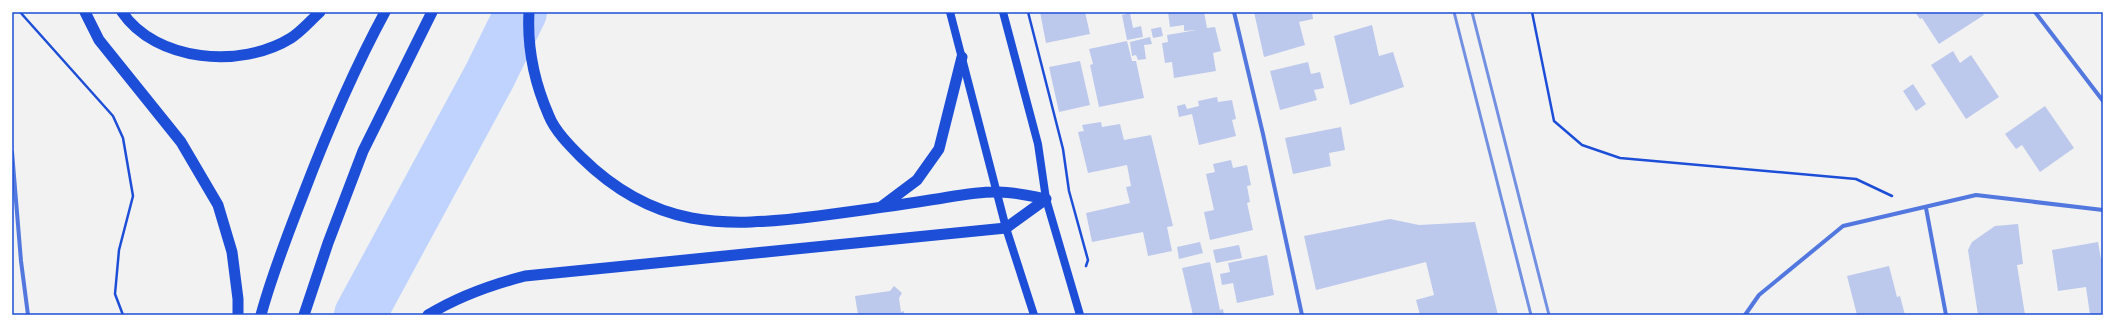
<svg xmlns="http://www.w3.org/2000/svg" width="2115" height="327" font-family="'Libre Baskerville',serif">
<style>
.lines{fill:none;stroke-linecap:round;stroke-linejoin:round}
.river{stroke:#bfd3fe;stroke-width:52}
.building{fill:#bdc9ec}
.path{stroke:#1d4ed8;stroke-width:2.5}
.minor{stroke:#5277de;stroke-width:4}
.secondary{stroke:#1d4ed8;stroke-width:8}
.trunk{stroke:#1d4ed8;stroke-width:11}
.rail{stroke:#7290e2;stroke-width:3}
.neatline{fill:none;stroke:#1d4ed8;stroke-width:1.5}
</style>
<rect width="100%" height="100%" fill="#f2f2f2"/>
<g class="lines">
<path class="river" d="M 360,315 L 489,77 L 521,12"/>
</g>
<path class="building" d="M 1040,12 L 1085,12 L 1090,34 L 1046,43 Z
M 1168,12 L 1204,12 L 1207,28 L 1215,27 L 1221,51 L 1213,53 L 1216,71 L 1174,78 L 1172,62 L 1165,63 L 1162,43 L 1168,42 L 1167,35 L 1197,30 L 1184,31 L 1184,25 L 1170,27 Z
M 1254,12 L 1312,12 L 1313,19 L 1299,22 L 1305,45 L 1264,57 Z
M 1915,12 L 1982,12 L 1984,15 L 1939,44 L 1922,18 L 1920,19 Z
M 1130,13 L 1133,28 L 1141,26 L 1143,37 L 1127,40 L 1122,15 Z
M 1372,25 L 1379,56 L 1393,52 L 1404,87 L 1350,105 L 1334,36 Z
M 1161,27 L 1163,36 L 1153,38 L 1151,29 Z
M 1150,37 L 1152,44 L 1144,45 L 1146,59 L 1138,60 L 1136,55 L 1132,56 L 1130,42 Z
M 1127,41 L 1132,61 L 1136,61 L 1144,98 L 1099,107 L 1090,65 L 1093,64 L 1089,49 Z
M 1953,51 L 1960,63 L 1971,55 L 1999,97 L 1966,119 L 1931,65 Z
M 1080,61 L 1090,105 L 1059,112 L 1049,67 Z
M 1308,62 L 1311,74 L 1320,72 L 1324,88 L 1314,90 L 1317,100 L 1280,110 L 1270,71 Z
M 1913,84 L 1926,104 L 1916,111 L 1903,91 Z
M 1217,97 L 1218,102 L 1232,100 L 1236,119 L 1232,120 L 1236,136 L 1199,145 L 1192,114 L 1179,117 L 1177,106 L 1185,104 L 1187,109 L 1199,106 L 1198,101 Z
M 2045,106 L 2074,148 L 2040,172 L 2022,145 L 2016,149 L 2005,134 Z
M 1101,122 L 1102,127 L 1120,124 L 1124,140 L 1151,135 L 1173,226 L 1167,227 L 1172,251 L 1148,256 L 1143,232 L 1092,242 L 1086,213 L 1130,203 L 1126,187 L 1131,186 L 1127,165 L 1088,173 L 1078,132 L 1084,131 L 1082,125 Z
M 1341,127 L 1345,150 L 1329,153 L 1331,166 L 1293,174 L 1285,138 Z
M 1231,160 L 1233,168 L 1247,165 L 1251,185 L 1247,186 L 1250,202 L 1247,203 L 1253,230 L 1210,240 L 1204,212 L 1214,210 L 1206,174 L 1215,172 L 1213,164 Z
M 1390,219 L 1419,225 L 1475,222 L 1498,315 L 1420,315 L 1416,300 L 1434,295 L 1426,262 L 1316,290 L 1304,236 Z
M 2018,224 L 2023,264 L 2017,265 L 2025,315 L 1978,315 L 1968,250 L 1972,242 L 1995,226 Z
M 1200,242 L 1203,253 L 1179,259 L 1177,247 Z
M 2098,242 L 2101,259 L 2103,258 L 2103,315 L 2090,315 L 2086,287 L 2058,291 L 2052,250 Z
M 1239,245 L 1242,258 L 1216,263 L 1213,250 Z
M 1267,255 L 1274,295 L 1237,303 L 1233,283 L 1222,285 L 1220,274 L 1230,272 L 1228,263 Z
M 1210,262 L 1220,310 L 1223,309 L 1224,315 L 1193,315 L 1182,268 Z
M 1889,266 L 1897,297 L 1900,296 L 1905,315 L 1857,315 L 1847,276 Z
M 894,286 L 902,293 L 899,298 L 901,312 L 904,311 L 904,315 L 858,315 L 855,296 L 890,291 Z"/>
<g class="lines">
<path class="path" d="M 20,12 L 113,116 L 123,138 L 133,196 L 119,250 L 115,294 L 123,315
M 1028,12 L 1063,149 L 1069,191 L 1088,260 L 1086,266
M 1532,12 L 1554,121 L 1582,145 L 1620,158 L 1856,179 L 1892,196"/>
<path class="minor" d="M 1234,12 L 1263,134 L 1302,315
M 2035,12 L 2103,101
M 12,152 L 21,261 L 28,315
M 1926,208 L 1946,315
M 1745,315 L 1759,295 L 1843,226 L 1976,195 L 2103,210"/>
<path class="secondary" d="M 950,12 L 1006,228 L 1034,315
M 1003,12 L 1038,144 L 1046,199 L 1080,315"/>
<path class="trunk" d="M 85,12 L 99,40 L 181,142 L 218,205 L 232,252 L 238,299 L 238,315
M 122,12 C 156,62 241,69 291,38 C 301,32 311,20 320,12
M 529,12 C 527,47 535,84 549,116 C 555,131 570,146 581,157 C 654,229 723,228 818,216 C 856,211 893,206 930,200 C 951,197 973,192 995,192 C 1011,191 1030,196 1046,199
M 881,207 L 917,180 L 939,149 L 962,57
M 261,315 C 272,274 288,234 303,195 C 327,132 353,71 385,12
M 304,315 L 328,243 L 363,151 L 432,12
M 428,315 C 459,296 490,285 525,276 L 1006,228 L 1046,199"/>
<path class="rail" d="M 1454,12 L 1531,315
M 1472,12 L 1549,315"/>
</g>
<rect width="2115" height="327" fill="none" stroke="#ffffff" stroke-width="26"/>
<rect x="13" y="13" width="2089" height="301" class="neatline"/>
</svg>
